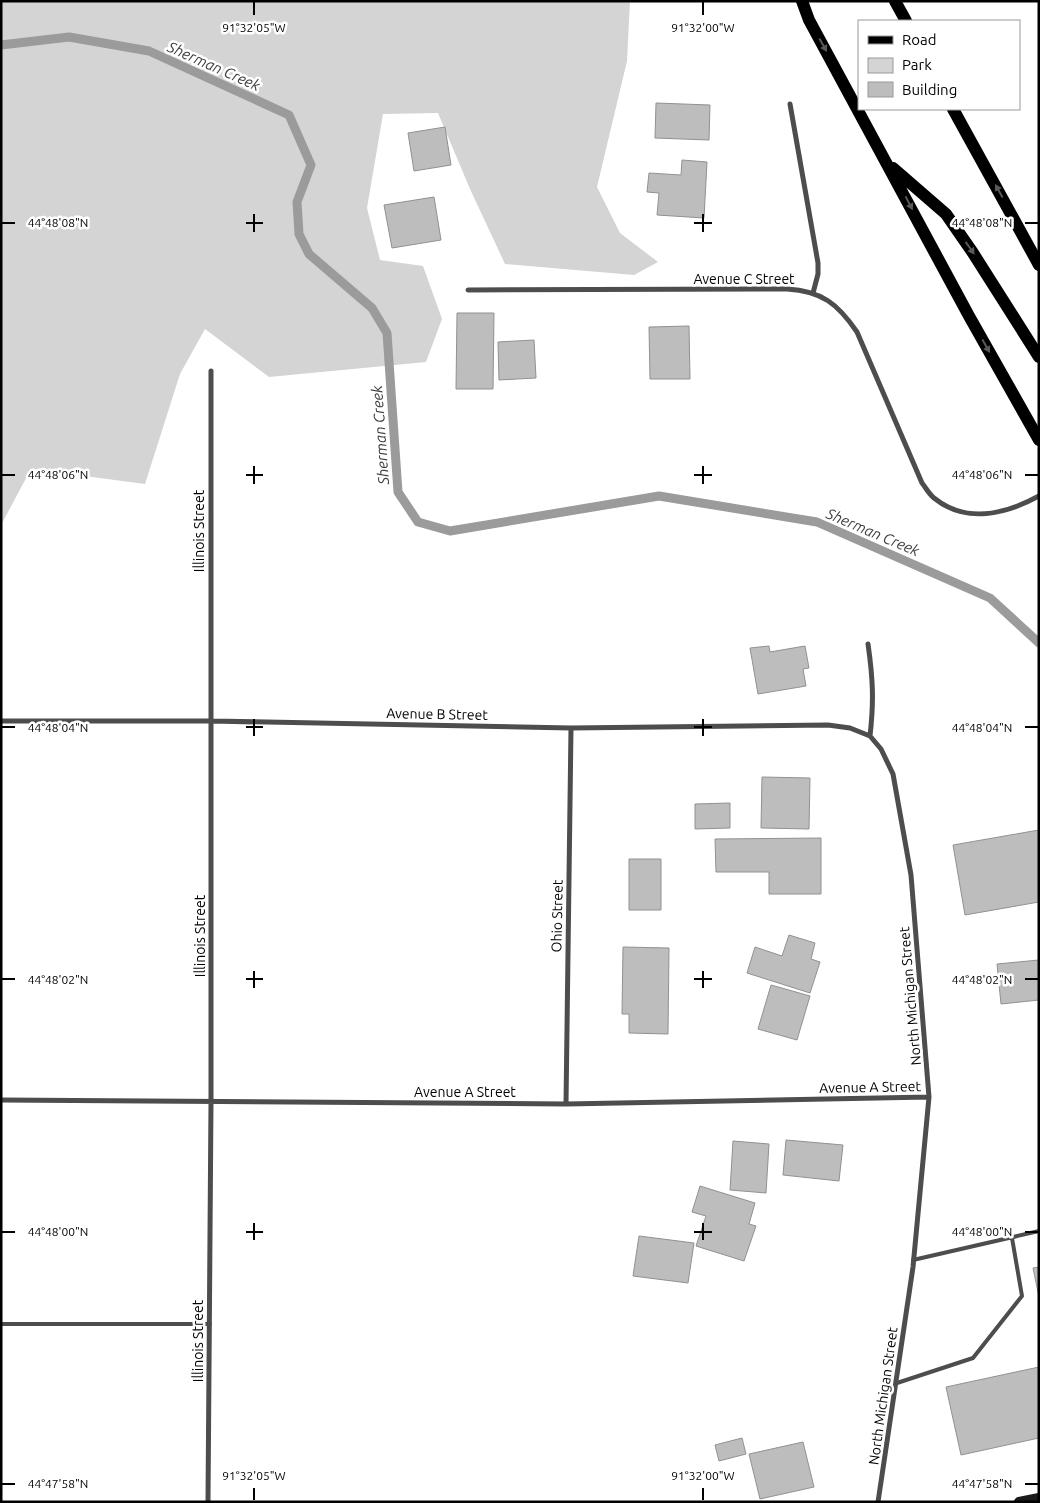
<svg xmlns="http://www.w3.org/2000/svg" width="1040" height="1503" font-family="Ubuntu,sans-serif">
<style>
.green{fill:#d4d4d4}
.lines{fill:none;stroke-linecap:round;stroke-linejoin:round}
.stream{stroke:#9b9b9b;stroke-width:9}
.building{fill:#bdbdbd;stroke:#919191}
.lane{stroke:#4d4d4d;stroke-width:4}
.street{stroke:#4d4d4d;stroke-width:5}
.secondary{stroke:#1a1a1a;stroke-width:10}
.primary{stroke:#000;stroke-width:12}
.oneway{fill:#595959}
.ticks{fill:none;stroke:#000;stroke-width:2}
.labels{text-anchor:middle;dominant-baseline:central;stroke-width:5;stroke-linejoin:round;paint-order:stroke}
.street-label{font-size:14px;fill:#000;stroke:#fff}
.water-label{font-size:15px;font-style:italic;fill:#3c3c3c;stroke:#fff}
.ticks-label{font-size:12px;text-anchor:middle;fill:#000;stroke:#fff;stroke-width:5;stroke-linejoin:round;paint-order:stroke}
</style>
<rect width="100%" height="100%" fill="#fff"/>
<path class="green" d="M 1,1 L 630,1 L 627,61 L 597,187 L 620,233 L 658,262 L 634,275 L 505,264 L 470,189 L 438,113 L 383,114 L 367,208 L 380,260 L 423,266 L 442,319 L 426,362 L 269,377 L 205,329 L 180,374 L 145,484 L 31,469 L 1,525 Z"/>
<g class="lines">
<path class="stream" d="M 1,45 L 69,37 L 149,51 L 289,115 L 311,165 L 297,202 L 299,234 L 309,254 L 372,308 L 387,333 L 398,492 L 418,522 L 450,531 L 659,496 L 817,522 L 990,598 L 1039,643"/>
</g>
<path class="building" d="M 656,103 L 710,105 L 709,140 L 655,138 Z
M 445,127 L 451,165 L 414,171 L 408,133 Z
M 682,160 L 707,162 L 704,218 L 657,215 L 659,193 L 647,192 L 649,173 L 681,175 Z
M 434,197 L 441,240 L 392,248 L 384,205 Z
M 457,313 L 494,313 L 493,389 L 456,389 Z
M 689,326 L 690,379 L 650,379 L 649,327 Z
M 534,340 L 536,378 L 499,380 L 498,342 Z
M 769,646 L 770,652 L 805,646 L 809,668 L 803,669 L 806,686 L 758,694 L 750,648 Z
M 762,777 L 810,778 L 809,829 L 761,828 Z
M 730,803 L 730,828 L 695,829 L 695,804 Z
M 1039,830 L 1039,902 L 965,915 L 953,845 Z
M 821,838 L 821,894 L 769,894 L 769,872 L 716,872 L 715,839 Z
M 629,859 L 661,859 L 661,910 L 629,910 Z
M 789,935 L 815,943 L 811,959 L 820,962 L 810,993 L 747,973 L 755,947 L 782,956 Z
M 623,947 L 669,948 L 668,1034 L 629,1033 L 629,1014 L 622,1014 Z
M 1039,960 L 1039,1000 L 1001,1004 L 997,964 Z
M 771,985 L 810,996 L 797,1040 L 758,1029 Z
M 786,1140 L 843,1145 L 839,1181 L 783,1175 Z
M 733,1141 L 769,1144 L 766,1193 L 730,1190 Z
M 700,1186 L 755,1203 L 749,1224 L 756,1226 L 744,1261 L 696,1246 L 706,1216 L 692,1212 Z
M 639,1236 L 694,1243 L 688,1283 L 633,1276 Z
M 1039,1267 L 1039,1297 L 1033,1268 Z
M 1039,1367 L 1039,1438 L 961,1455 L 946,1387 Z
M 742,1438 L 746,1454 L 719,1461 L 715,1445 Z
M 803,1442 L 814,1487 L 760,1499 L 749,1454 Z"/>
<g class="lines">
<path class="lane" d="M 913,1260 L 1039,1231
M 1,1324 L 210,1324
M 897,1383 L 973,1358 L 1022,1296 L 1012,1238"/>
<path class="street" d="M 790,104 L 818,263 L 818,274 L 813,293
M 468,290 L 787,289 C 822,291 838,304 857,332 L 922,483 C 926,488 929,494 934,498 C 966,524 1006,514 1039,496
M 868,644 C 873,679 874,701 870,736
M 1,721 L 211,721 L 571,728 L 828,725 L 850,728 L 870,736 L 881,749 L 893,774 L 911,875 L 929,1097 L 913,1267 L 878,1502
M 1,1100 L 566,1104 L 929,1097
M 566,1104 L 571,728
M 208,1502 L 211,1102 L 211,371"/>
<path class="secondary" d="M 1019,1502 L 1039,1498"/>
<path class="primary" d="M 802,1 L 809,20 L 969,316 L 1039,440
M 895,1 L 906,21
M 953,109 L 1039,265
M 893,168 L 946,214 L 973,253 L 1039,357"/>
</g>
<defs><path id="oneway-solid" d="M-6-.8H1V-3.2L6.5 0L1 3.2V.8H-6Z" transform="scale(1.25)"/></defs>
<g class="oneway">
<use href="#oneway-solid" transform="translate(823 45) rotate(61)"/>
<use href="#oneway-solid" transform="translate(999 191) rotate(-119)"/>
<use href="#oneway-solid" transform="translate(909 203) rotate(62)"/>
<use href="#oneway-solid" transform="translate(970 248) rotate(55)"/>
<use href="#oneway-solid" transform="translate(986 346) rotate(61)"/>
</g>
<path class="ticks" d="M 254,2 L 254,15M 703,2 L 703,15M 254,214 L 254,232M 703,214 L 703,232M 2,223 L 15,223M 246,223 L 263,223M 694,223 L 712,223M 1025,223 L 1038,223M 254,466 L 254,484M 703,466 L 703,484M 2,475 L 15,475M 246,475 L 263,475M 694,475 L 712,475M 1025,475 L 1038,475M 254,719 L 254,736M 703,719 L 703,736M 2,727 L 15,727M 246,727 L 263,727M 694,727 L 712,727M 1025,727 L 1038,727M 254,971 L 254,988M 703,971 L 703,988M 2,979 L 15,979M 246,979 L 263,979M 694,979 L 712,979M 1025,979 L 1038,979M 254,1223 L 254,1240M 703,1223 L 703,1240M 2,1232 L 15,1232M 246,1232 L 263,1232M 694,1232 L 712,1232M 1025,1232 L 1038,1232M 2,1484 L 15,1484M 1025,1484 L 1038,1484M 254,1488 L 254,1500M 703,1488 L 703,1500"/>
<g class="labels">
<g class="street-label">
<text x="744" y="279">Avenue C Street</text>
<text transform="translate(199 531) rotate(-90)">Illinois Street</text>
<text transform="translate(437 714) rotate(1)">Avenue B Street</text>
<text transform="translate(557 916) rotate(-89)">Ohio Street</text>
<text transform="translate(200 936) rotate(-90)">Illinois Street</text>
<text transform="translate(910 996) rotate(-95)">North Michigan Street</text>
<text transform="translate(870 1087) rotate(-1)">Avenue A Street</text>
<text x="465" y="1092">Avenue A Street</text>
<text transform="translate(198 1341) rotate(-90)">Illinois Street</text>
<text transform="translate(883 1396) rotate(-82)">North Michigan Street</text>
</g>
<g class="water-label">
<text transform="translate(214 66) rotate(24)">Sherman Creek</text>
<text transform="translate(380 435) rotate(-94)">Sherman Creek</text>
<text transform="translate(873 532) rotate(23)">Sherman Creek</text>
</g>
</g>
<g class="ticks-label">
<text x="254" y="32">91°32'05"W</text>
<text x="703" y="32">91°32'00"W</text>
<text x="58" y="227">44°48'08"N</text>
<text x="982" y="227">44°48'08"N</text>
<text x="58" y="479">44°48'06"N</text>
<text x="982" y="479">44°48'06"N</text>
<text x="58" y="732">44°48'04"N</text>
<text x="982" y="732">44°48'04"N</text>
<text x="58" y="984">44°48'02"N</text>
<text x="982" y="984">44°48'02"N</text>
<text x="58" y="1236">44°48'00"N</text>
<text x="982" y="1236">44°48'00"N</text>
<text x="254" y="1480">91°32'05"W</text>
<text x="703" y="1480">91°32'00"W</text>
<text x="58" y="1488">44°47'58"N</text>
<text x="982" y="1488">44°47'58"N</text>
</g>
<rect width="1040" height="1503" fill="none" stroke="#000000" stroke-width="5"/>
<rect x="858" y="20" width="162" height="90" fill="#ffffff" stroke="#999999"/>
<rect x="868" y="36" width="25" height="8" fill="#000000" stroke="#999999"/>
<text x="902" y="45" font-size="15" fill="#000000">Road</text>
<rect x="868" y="58" width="25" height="15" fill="#d4d4d4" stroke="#999999"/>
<text x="902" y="70" font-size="15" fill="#000000">Park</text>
<rect x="868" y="82" width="25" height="15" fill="#bdbdbd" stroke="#999999"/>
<text x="902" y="95" font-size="15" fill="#000000">Building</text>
</svg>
